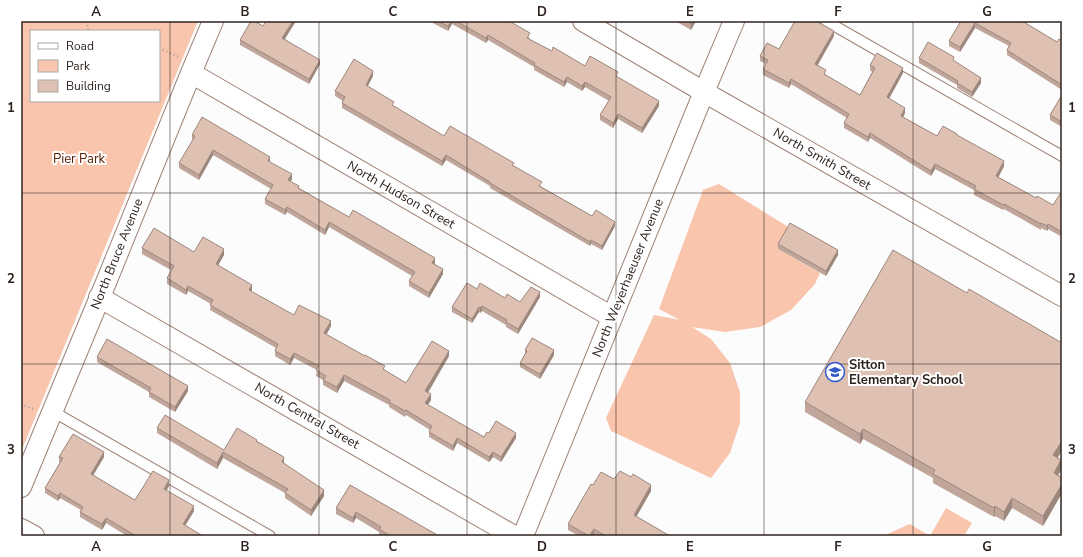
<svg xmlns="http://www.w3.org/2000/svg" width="1083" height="557" font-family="'Nunito Sans',sans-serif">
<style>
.green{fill:#f9c5ac;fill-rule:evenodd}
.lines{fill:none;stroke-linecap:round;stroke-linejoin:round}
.lane-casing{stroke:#9e8275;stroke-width:12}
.street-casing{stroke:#9e8275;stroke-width:22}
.path{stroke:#a6a19f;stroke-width:2.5;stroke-dasharray:1 3;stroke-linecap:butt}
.lane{stroke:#fff;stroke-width:10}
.street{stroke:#fff;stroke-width:20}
.wall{fill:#c0a69a}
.shaded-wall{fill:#9c877d}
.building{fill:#dfc1b3;stroke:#9c877d}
.grid{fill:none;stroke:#2e231e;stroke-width:1;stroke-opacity:0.55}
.labels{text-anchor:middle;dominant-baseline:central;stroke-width:4;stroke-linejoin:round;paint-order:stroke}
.park-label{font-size:13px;fill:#582304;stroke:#fff}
.street-label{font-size:13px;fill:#2e231e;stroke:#fff}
.poi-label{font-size:13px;font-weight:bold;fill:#2e231e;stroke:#fff;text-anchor:start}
.neatline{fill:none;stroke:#2e231e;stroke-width:1.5}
.grid-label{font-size:13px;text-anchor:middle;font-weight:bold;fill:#2e231e}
</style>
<rect width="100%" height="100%" fill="#fcfcfc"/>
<path class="green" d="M 21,21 L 198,21 L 21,452 ZM 31,31 L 159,31 L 159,101 L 31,101 Z
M 719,184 L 790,228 L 778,249 L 820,273 L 815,284 L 791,310 L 760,327 L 725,332 L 692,327 L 711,339 L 730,363 L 740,392 L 740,423 L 730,453 L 711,478 L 611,431 L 606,418 L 654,315 L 680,320 L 659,309 L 703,190 Z
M 946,508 L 972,523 L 964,536 L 930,536 Z
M 910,524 L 930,536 L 885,536 L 887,534 Z"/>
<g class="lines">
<defs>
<path id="lane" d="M 826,21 L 1062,156
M 52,411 L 270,536"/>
<path id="street" d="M 583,21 L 704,92 L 1062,296
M 191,73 L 612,317
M 99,297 L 514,536
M 21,487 L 107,280 L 191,73 L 213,21
M 21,529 L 34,536
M 523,536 L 704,92 L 734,21"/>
</defs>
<use href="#lane" class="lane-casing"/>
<use href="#street" class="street-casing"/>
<path class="path" d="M 86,21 L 89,31
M 159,48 L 179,57
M 21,404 L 33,409"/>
<use href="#lane" class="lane"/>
<use href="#street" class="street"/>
</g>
<path class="wall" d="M 266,21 L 296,21 L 285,39 L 320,64 L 309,84 L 240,45 L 240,40 L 263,26 Z
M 429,21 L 509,21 L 530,38 L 529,39 L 552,51 L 585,66 L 618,77 L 659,106 L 642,133 L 618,119 L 613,128 L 600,120 L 600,115 L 609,101 L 585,87 L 582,91 L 567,82 L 564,87 L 534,70 L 534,67 L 488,40 L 486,43 L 452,24 L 448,31 Z
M 675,21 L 696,21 L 691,30 Z
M 961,21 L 1022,21 L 1057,42 L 1062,41 L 1062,90 L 1007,55 L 1007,50 L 1009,46 L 975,28 L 960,52 L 949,46 L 949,41 Z
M 834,36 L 818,65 L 826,75 L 860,95 L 872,72 L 870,70 L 870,65 L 903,73 L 889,99 L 905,113 L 903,117 L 937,136 L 957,135 L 1004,166 L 998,177 L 1036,198 L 1053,205 L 1062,191 L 1062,237 L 1048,229 L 1047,231 L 1041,228 L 1041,230 L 1004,209 L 1003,210 L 974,195 L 974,190 L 935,169 L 931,176 L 870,138 L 868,142 L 844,128 L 844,123 L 847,118 L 791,84 L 789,88 L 763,75 L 763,69 L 766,64 L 760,61 L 760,56 L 779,49 Z
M 919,58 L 954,61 L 981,83 L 972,97 L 957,88 L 957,85 L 919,63 Z
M 373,76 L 368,86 L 394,106 L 444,136 L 514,166 L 542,187 L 592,216 L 615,226 L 602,250 L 591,244 L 590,246 L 490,188 L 490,186 L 446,160 L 442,166 L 342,108 L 342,103 L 343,101 L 335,96 L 335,91 Z
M 1062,95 L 1062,127 L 1050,120 L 1050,115 Z
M 192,135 L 270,162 L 270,163 L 292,179 L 290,181 L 299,188 L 349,217 L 435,263 L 434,264 L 443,274 L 429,298 L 409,286 L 409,281 L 412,276 L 329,227 L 325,235 L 287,212 L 285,215 L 265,204 L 265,199 L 271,189 L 213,155 L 199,180 L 179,168 L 179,163 L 193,140 L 192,139 Z
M 778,244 L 838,255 L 826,276 L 778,249 Z
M 142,248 L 224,255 L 218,265 L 252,290 L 251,292 L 294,315 L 331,326 L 326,335 L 406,383 L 449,356 L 428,393 L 431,400 L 428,405 L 484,437 L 489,433 L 516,438 L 501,462 L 493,457 L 489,462 L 457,443 L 453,451 L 429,437 L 429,432 L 430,430 L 406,415 L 405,417 L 389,407 L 389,405 L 344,381 L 337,393 L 323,385 L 323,380 L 316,376 L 317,370 L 294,358 L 290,365 L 275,356 L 275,351 L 276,348 L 210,310 L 211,304 L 188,291 L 186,295 L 167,284 L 167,278 L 171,270 L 142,254 Z
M 967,293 L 1062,343 L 1062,450 L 1058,458 L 1061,470 L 1058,475 L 1062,478 L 1062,493 L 1043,526 L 1012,508 L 1004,521 L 995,516 L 994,517 L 933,483 L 933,478 L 863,439 L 860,444 L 805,412 L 805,402 Z
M 540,297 L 518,334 L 506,327 L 506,325 L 482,311 L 480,313 L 479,312 L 472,323 L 452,312 L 452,307 L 505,298 L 520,302 Z
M 525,350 L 554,355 L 540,379 L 520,367 L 520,363 L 525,354 Z
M 97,357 L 188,391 L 175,412 L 149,397 L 149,392 L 97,362 Z
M 157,428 L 224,450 L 257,441 L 284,462 L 284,463 L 324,496 L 311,516 L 285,498 L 285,493 L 223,458 L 217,469 L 157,433 Z
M 59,457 L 104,457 L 93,475 L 135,500 L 169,486 L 166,491 L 194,511 L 185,526 L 203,536 L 127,536 L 106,523 L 102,530 L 80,517 L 80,512 L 81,510 L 60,498 L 58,501 L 45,493 L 45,488 L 60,462 L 59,462 Z
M 614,479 L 651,491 L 636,517 L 670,536 L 596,536 L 594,535 L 593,536 L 579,536 L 568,530 L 568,524 L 593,485 Z
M 350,485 L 439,536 L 382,536 L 379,535 L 379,532 L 356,518 L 353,523 L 336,514 L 336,508 Z"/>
<path class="shaded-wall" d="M 293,21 L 296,21 L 282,43 L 282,38 Z
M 451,21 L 452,21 L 452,24 L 448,31 L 448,26 Z
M 693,21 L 696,21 L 691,30 L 691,24 Z
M 975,23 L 975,28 L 960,52 L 960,47 Z
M 834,31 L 834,36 L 815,69 L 815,64 Z
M 488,35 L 488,40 L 486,43 L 486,38 Z
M 320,60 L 320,64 L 309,84 L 309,79 Z
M 903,68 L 903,73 L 887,102 L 887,97 Z
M 373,71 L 373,76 L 366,89 L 366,85 Z
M 567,77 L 567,82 L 564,87 L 564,82 Z
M 981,78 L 981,83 L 972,97 L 972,92 Z
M 791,79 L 791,84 L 789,88 L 789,83 Z
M 585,82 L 585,87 L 582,91 L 582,86 Z
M 659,101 L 659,106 L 642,133 L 642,128 Z
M 905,108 L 905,113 L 901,121 L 901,116 Z
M 618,114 L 618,119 L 613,128 L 613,123 Z
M 870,133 L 870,138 L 868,142 L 868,137 Z
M 213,150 L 213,155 L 199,180 L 199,175 Z
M 446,155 L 446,160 L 442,166 L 442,161 Z
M 270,157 L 270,162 L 268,166 L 268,161 Z
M 1004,161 L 1004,166 L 996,182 L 996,176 Z
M 935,164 L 935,169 L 931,176 L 931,171 Z
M 292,174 L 292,179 L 288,185 L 288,180 Z
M 287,207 L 287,212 L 285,215 L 285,210 Z
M 329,222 L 329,227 L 325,235 L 325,230 Z
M 615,222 L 615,226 L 602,250 L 602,246 Z
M 1048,224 L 1048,229 L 1047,231 L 1047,226 Z
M 591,240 L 591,244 L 590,246 L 590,242 Z
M 224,249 L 224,255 L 216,269 L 216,264 Z
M 838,250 L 838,255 L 826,276 L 826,271 Z
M 435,258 L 435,263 L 432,268 L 432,263 Z
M 443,269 L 443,274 L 429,298 L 429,293 Z
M 252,285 L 252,290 L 249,296 L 249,290 Z
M 188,286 L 188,291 L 186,295 L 186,290 Z
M 540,292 L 540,297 L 518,334 L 518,329 Z
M 482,306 L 482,311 L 480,313 L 480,308 Z
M 479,307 L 479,312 L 472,323 L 472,319 Z
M 331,321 L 331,326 L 324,339 L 324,333 Z
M 554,350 L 554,355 L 540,379 L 540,374 Z
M 449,351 L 449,356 L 425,397 L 425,391 Z
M 294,353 L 294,358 L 290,365 L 290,359 Z
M 344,375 L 344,381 L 337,393 L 337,387 Z
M 188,386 L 188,391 L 175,412 L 175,407 Z
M 431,394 L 431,400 L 425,409 L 425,403 Z
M 863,429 L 863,439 L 860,444 L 860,434 Z
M 516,433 L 516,438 L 501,462 L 501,457 Z
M 457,438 L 457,443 L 453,451 L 453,446 Z
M 1062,441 L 1062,450 L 1053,465 L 1053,455 Z
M 104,452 L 104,457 L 91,479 L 91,474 Z
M 223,452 L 223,458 L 217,469 L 217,463 Z
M 493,452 L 493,457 L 489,462 L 489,457 Z
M 284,457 L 284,462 L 282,467 L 282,462 Z
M 1061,460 L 1061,470 L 1054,483 L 1054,473 Z
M 169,480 L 169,486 L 164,495 L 164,489 Z
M 1062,484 L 1062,493 L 1043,526 L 1043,516 Z
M 651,485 L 651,491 L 634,521 L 634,515 Z
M 324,490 L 324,496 L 311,516 L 311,510 Z
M 60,493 L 60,498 L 58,501 L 58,496 Z
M 1012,498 L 1012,508 L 1004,521 L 1004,512 Z
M 194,506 L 194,511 L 183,529 L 183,524 Z
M 995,506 L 995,516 L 994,517 L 994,508 Z
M 356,512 L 356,518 L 353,523 L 353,518 Z
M 106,518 L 106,523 L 102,530 L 102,524 Z
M 594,529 L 594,535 L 593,536 L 590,536 Z"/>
<path class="building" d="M 251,21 L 254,21 L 263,26 L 266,21 L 293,21 L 282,38 L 320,60 L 309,79 L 240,40 Z
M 438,21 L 451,21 L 448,26 Z
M 456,21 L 509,21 L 530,33 L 527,38 L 552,51 L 553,47 L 585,66 L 590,56 L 618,72 L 616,76 L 659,101 L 642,128 L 618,114 L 613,123 L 600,115 L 611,97 L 585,82 L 582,86 L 567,77 L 564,82 L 534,65 L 535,63 L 488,35 L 486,38 Z
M 686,21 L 693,21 L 691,24 Z
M 795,21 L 816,21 L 834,31 L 815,64 L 826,70 L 824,74 L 860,95 L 875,68 L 870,65 L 877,53 L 903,68 L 887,97 L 905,108 L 901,116 L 937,136 L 943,126 L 957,134 L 957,135 L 1004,161 L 996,176 L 1036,198 L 1037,196 L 1053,205 L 1062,191 L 1062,232 L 1048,224 L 1047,226 L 1041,223 L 1041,224 L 1004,204 L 1003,205 L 974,189 L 976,186 L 935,164 L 931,171 L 870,133 L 868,137 L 844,123 L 849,114 L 791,79 L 789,83 L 763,69 L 768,60 L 760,56 L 767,43 L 779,49 Z
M 961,21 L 1022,21 L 1057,42 L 1059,39 L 1062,41 L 1062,85 L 1007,50 L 1011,43 L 975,23 L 960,47 L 949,41 Z
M 928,42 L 954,57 L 953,60 L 981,78 L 972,92 L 957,83 L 958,81 L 919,58 Z
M 354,59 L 373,71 L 366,85 L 394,102 L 392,105 L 444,136 L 450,126 L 514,163 L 512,165 L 542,182 L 539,186 L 592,216 L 596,210 L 615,222 L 602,246 L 591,240 L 590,242 L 490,183 L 490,182 L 446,155 L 442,161 L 342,103 L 345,97 L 335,91 Z
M 1062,95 L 1062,122 L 1050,115 Z
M 202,117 L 270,157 L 268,161 L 292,174 L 288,180 L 299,186 L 298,188 L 349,217 L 353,210 L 435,258 L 432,263 L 443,269 L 429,293 L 409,281 L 415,272 L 329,222 L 325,230 L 287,207 L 285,210 L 265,199 L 273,185 L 213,150 L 199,175 L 179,163 L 195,136 L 192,135 Z
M 790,223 L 838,250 L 826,271 L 778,244 Z
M 154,228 L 194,252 L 203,237 L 224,249 L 216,264 L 252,285 L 249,290 L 294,315 L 299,305 L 331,321 L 324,333 L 365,356 L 365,355 L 385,366 L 383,369 L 406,383 L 432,341 L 449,351 L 425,391 L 431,394 L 425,403 L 484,437 L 487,432 L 489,433 L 496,421 L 516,433 L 501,457 L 493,452 L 489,457 L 457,438 L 453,446 L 429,432 L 432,426 L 406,410 L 405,411 L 389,402 L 390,400 L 344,375 L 337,387 L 323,380 L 326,376 L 316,370 L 319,366 L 294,353 L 290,359 L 275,351 L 278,344 L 210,305 L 213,300 L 188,286 L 186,290 L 167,278 L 174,266 L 142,248 Z
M 893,250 L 967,293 L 969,289 L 1062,343 L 1062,441 L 1053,455 L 1061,460 L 1054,473 L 1062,478 L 1062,484 L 1043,516 L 1012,498 L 1004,512 L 995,506 L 994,508 L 933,474 L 935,470 L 863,429 L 860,434 L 805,402 Z
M 467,283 L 477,289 L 480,283 L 505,298 L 507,294 L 520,302 L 531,287 L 540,292 L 518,329 L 506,322 L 507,320 L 482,306 L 480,308 L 479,307 L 472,319 L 452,307 Z
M 532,338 L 554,350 L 540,374 L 520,363 L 527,351 L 525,350 Z
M 107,339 L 188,386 L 175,407 L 149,392 L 151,388 L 97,357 Z
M 165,415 L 224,450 L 237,428 L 257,440 L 256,441 L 284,457 L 282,462 L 324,490 L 311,510 L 285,493 L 288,489 L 223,452 L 217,463 L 157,428 Z
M 73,434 L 104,452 L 91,474 L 135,500 L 153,471 L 169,480 L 164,489 L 194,506 L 183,524 L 203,536 L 136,536 L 106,518 L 102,524 L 80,512 L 83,507 L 60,493 L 58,496 L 45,488 L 63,458 L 59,457 Z
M 620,471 L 631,477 L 633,474 L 651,485 L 634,515 L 670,536 L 606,536 L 594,529 L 589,536 L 568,524 L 591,484 L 593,485 L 601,472 L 614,479 Z
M 350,485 L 439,536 L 388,536 L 389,535 L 379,529 L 381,527 L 356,512 L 353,518 L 336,508 Z"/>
<path class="grid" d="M 170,21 L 170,536M 319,21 L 319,536M 467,21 L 467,536M 616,21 L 616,536M 764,21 L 764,536M 913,21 L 913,536M 21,193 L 1062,193M 21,364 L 1062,364"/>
<defs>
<symbol id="school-ring" viewBox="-11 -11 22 22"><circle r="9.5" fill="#fff" stroke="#315aca" stroke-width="1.5"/><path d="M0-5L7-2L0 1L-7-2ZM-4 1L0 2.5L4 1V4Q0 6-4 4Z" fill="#315aca"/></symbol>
</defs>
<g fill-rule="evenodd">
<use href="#school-ring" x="824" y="361" width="22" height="22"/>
</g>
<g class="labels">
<g class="park-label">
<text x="79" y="159">Pier Park</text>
</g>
<g class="street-label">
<text transform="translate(822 159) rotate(30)">North Smith Street</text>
<text transform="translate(401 195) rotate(30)">North Hudson Street</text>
<text transform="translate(117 254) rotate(-68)">North Bruce Avenue</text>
<text transform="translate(628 278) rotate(-68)">North Weyerhaeuser Avenue</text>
<text transform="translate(307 416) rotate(30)">North Central Street</text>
</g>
<g class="poi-label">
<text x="849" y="365">Sitton<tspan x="849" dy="15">Elementary School</tspan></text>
</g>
</g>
<rect width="1083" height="557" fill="none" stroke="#ffffff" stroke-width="44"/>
<rect x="30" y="30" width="130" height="72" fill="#ffffff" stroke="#aba7a5"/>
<rect x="38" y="43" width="20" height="6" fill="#ffffff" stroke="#aba7a5"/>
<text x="66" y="50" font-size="12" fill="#2e231e">Road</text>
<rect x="38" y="60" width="20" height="12" fill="#f9c5ac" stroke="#aba7a5"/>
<text x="66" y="70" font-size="12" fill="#2e231e">Park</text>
<rect x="38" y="80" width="20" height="12" fill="#dfc1b3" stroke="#aba7a5"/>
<text x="66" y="90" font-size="12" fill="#2e231e">Building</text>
<rect x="22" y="22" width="1039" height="513" class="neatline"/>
<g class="grid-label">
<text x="96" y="16">A</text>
<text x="245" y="16">B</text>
<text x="393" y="16">C</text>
<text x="542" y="16">D</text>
<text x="690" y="16">E</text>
<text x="838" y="16">F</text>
<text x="987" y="16">G</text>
<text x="11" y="112">1</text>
<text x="1072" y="112">1</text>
<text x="11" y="283">2</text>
<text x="1072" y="283">2</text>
<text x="11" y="454">3</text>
<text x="1072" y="454">3</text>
<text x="96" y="551">A</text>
<text x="245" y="551">B</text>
<text x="393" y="551">C</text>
<text x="542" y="551">D</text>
<text x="690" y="551">E</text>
<text x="838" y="551">F</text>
<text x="987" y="551">G</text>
</g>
</svg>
